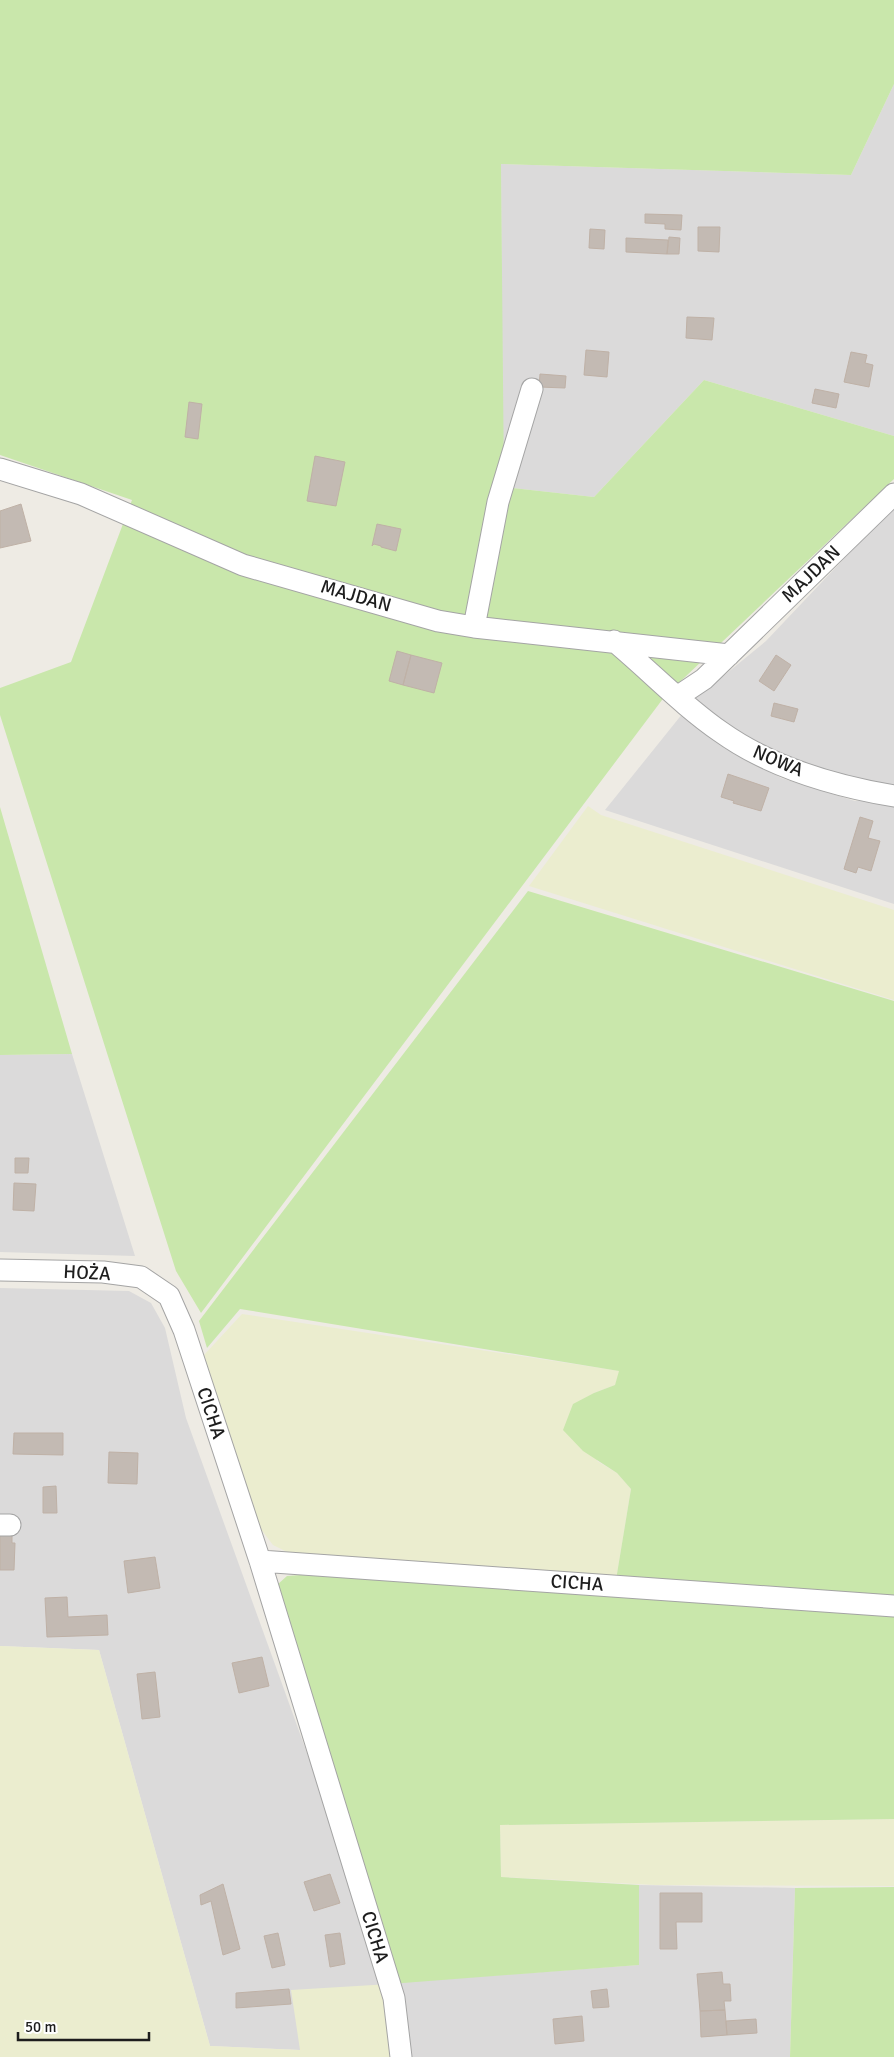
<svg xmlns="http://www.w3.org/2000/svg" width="894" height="2057" font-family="Signika,sans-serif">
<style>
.residential{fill:#dbdada}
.farmland{fill:#ebedcf}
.grass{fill:#c9e7ab}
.building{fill:#c3bab3;stroke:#bfb1a6}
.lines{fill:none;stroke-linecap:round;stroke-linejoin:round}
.minor-casing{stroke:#a4a4a4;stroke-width:23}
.minor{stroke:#fff;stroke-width:21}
.labels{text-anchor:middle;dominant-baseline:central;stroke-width:4;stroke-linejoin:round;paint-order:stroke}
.street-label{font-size:19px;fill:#1d1d1d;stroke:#fff}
</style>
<rect width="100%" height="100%" fill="#eeebe4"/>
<path class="residential" d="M 894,84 L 894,436 L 704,380 L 594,497 L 503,487 L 501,164 L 851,175 Z
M 894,506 L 894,791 L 764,757 L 686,700 L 710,687 L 766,641 Z
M 683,713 L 736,751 L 781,778 L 855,801 L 894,801 L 894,904 L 605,810 Z
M 72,1054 L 135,1256 L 0,1252 L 0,1055 Z
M 0,1288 L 129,1291 L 151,1303 L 165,1328 L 186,1418 L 390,1983 L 638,1965 L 639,1885 L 795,1888 L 790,2057 L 401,2057 L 300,2050 L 210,2046 L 99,1650 L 0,1646 Z"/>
<path class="farmland" d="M 588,806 L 601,815 L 894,910 L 894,1000 L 529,886 Z
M 242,1314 L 620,1371 L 615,1385 L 594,1393 L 597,1461 L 617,1473 L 631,1489 L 615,1586 L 293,1555 L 273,1545 L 257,1524 L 204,1355 Z
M 0,1646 L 99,1650 L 210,2046 L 300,2050 L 291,1990 L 390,1984 L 401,2057 L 0,2057 Z
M 894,1819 L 894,1886 L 656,1885 L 501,1877 L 500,1825 Z"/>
<path class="grass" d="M 0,0 L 894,0 L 894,84 L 851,175 L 501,164 L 504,487 L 594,497 L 704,380 L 894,436 L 894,479 L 665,696 L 201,1313 L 176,1271 L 0,715 L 0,688 L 71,662 L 132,500 L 0,455 Z
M 0,807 L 72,1054 L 0,1055 Z
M 528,891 L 894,1001 L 894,1606 L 615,1586 L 631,1489 L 617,1473 L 583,1451 L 563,1430 L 573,1404 L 594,1393 L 615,1385 L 619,1371 L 240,1309 L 207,1348 L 199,1321 Z
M 300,1575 L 894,1608 L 894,1819 L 500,1825 L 501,1877 L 639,1885 L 639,1965 L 390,1984 L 277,1585 L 287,1576 Z
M 894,1887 L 894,2057 L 790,2057 L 795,1888 Z"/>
<path class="building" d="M 645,214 L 682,215 L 681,230 L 665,229 L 665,224 L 645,223 Z
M 698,227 L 720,227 L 719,252 L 698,251 Z
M 590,229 L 605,230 L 604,249 L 589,248 Z
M 669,237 L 680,238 L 679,254 L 667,254 Z
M 626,238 L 668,240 L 667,254 L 626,252 Z
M 687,317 L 714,318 L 712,340 L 686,338 Z
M 586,350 L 609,352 L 607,377 L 584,375 Z
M 851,352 L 867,355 L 865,363 L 873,365 L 869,387 L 844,382 Z
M 540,374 L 566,376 L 565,388 L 539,387 Z
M 815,389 L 839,394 L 836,408 L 812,403 Z
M 189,402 L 202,404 L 198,439 L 185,437 Z
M 315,456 L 345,462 L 336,506 L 307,501 Z
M 21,504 L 31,541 L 0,548 L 0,511 Z
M 377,524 L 401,529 L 396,551 L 381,547 L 381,546 L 374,544 L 372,546 Z
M 397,651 L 411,655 L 403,685 L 389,681 Z
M 411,655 L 442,663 L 434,693 L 403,685 Z
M 776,655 L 791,665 L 774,691 L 759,681 Z
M 774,703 L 798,709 L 794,722 L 771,716 Z
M 728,774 L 769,788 L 761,811 L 733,803 L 734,801 L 721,797 Z
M 860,817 L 873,821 L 868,838 L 880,841 L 871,871 L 858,867 L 856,873 L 844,869 Z
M 15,1158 L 29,1158 L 28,1173 L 15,1173 Z
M 14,1183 L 36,1184 L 34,1211 L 13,1210 Z
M 14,1433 L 63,1433 L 63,1455 L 13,1454 Z
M 109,1452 L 138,1453 L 137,1484 L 108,1483 Z
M 56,1486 L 57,1513 L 43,1513 L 43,1487 Z
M 0,1531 L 12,1531 L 12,1543 L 15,1543 L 14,1570 L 0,1570 Z
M 155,1557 L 160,1588 L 128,1593 L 124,1561 Z
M 67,1597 L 68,1617 L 107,1615 L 108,1635 L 47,1637 L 45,1598 Z
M 262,1657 L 269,1686 L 239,1693 L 232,1663 Z
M 155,1672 L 160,1717 L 142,1719 L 137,1674 Z
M 330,1874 L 340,1903 L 314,1911 L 304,1882 Z
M 223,1884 L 240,1949 L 223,1955 L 211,1901 L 201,1905 L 200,1895 Z
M 660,1893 L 702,1893 L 702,1922 L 676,1922 L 677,1949 L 660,1949 Z
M 278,1933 L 285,1965 L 272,1968 L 264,1936 Z
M 340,1933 L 345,1964 L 330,1967 L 325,1935 Z
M 722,1972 L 723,1984 L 730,1984 L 731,2001 L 724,2001 L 725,2010 L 700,2011 L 697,1974 Z
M 289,1989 L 291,2004 L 236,2008 L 236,1993 Z
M 607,1989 L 609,2007 L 593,2008 L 591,1991 Z
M 725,2010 L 727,2035 L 701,2037 L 700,2011 Z
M 582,2016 L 584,2041 L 555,2044 L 553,2019 Z
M 756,2019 L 757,2033 L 727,2035 L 726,2021 Z"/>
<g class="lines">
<defs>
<path id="minor" d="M 0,469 L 81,494 L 243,565 L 438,621 L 474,627 L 729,655
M 474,627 L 498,502 L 532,389
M 614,641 C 650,671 683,706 721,732 C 770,767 835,786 894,796
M 677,697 L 704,679 L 894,494
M 0,1270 L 103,1272 L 141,1277 L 169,1296 L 184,1330 L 260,1561 L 394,1998 L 401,2057
M 0,1525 L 10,1525
M 260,1561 L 894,1606"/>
</defs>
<use href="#minor" class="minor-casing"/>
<use href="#minor" class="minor"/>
</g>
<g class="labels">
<g class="street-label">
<text transform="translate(811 574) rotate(-44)">MAJDAN</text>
<text transform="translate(356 596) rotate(16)">MAJDAN</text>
<text transform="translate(778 761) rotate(23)">NOWA</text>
<text transform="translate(87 1273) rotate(3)">HOŻA</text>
<text transform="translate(211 1413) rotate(72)">CICHA</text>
<text transform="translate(577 1583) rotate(4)">CICHA</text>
<text transform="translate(375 1937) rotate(73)">CICHA</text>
</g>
</g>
<path d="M18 2032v8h131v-8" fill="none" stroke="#1d1d1d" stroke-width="2.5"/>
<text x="25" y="2032" font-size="15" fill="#1d1d1d" stroke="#ffffff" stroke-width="4" paint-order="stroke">50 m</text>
</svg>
